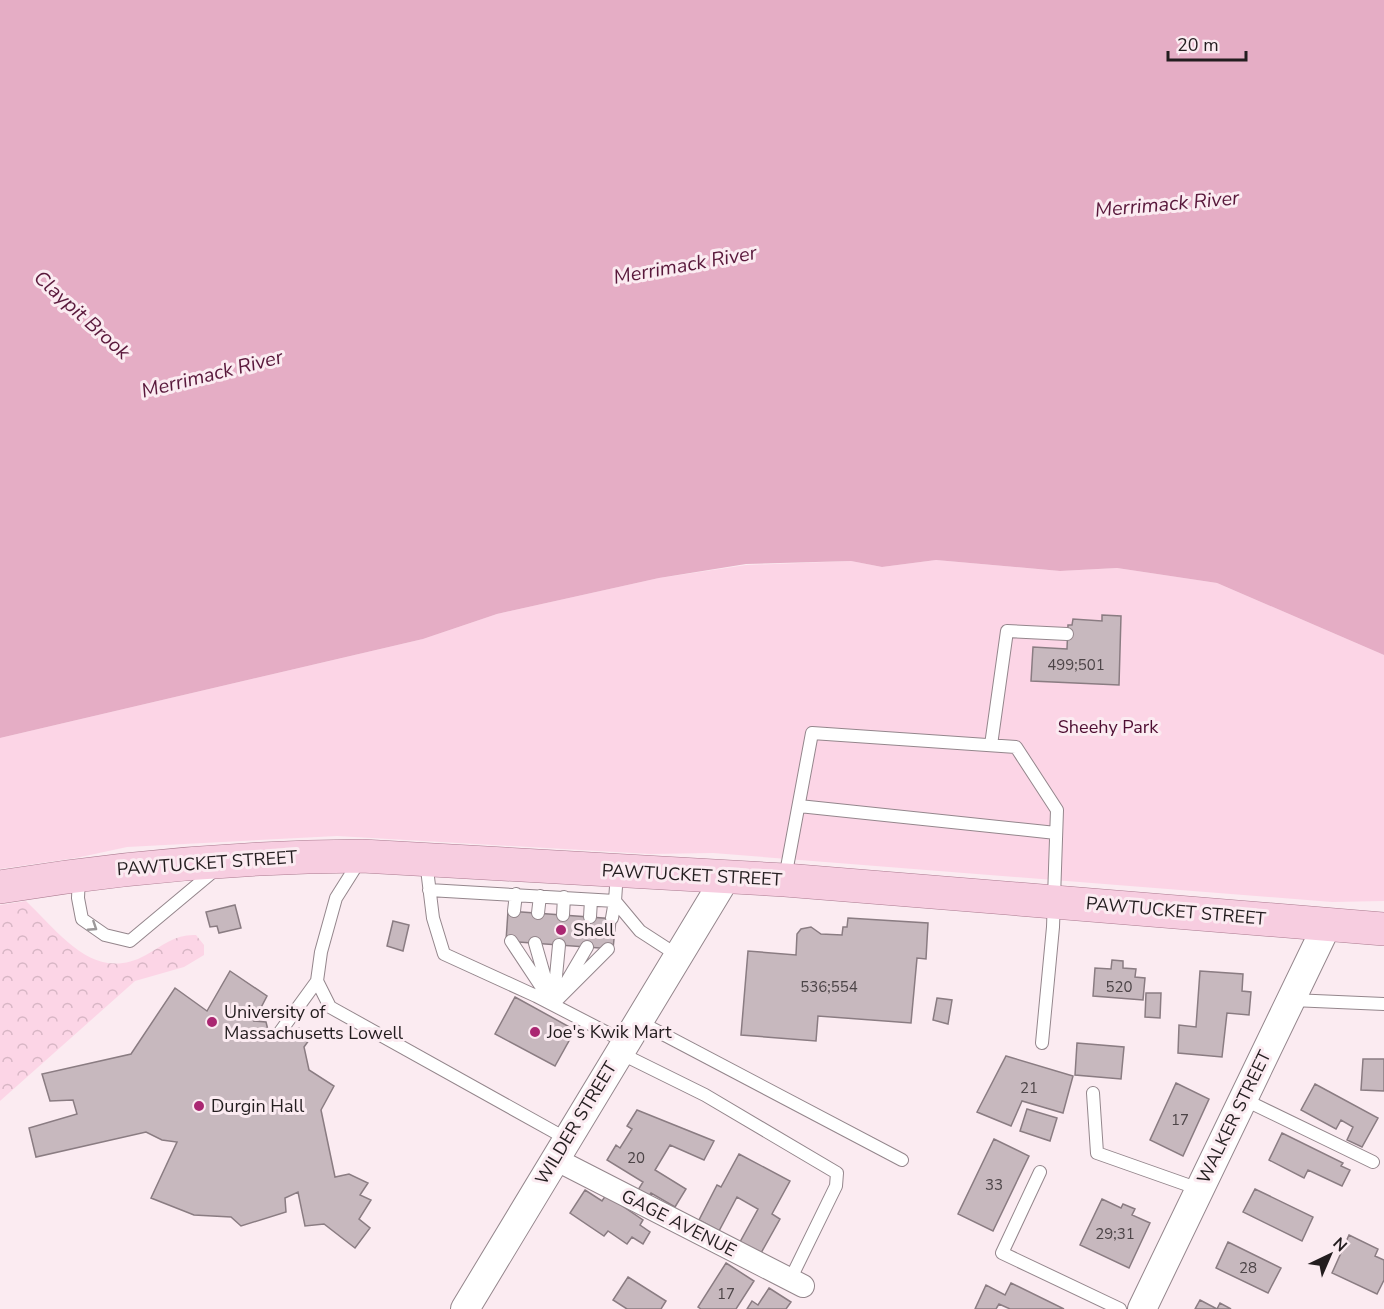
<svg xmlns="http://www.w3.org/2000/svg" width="1384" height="1309" font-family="'Nunito Sans',sans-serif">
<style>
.forest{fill:url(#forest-crowns)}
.park{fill:#fcd5e6}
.water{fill:#e5adc5}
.building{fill:#c7b8be;stroke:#8a7c82;stroke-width:1.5}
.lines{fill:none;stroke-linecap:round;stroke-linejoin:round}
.service-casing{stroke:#94868c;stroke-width:14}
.minor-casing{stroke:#94868c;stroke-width:24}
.tertiary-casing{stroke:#94868c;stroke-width:30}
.primary-casing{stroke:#aa7a8f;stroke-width:34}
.service{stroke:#fff;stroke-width:12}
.minor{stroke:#fff;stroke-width:22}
.tertiary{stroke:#fff;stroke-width:28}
.primary{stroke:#f7cde0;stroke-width:33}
.oneway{stroke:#9c999a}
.poi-dot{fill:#aa2772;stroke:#fbebf1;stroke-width:2}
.labels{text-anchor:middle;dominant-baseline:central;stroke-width:6;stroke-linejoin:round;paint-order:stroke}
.number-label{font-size:15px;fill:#4c4447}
.park-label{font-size:18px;fill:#4e0e32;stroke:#fbebf1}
.street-label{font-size:18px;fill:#231d1f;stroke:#fbebf1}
.poi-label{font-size:18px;fill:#231d1f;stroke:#fbebf1;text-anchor:start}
.water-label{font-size:20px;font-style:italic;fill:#59183b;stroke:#fbebf1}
</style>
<defs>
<pattern id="forest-crowns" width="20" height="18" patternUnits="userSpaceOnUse" patternTransform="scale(1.5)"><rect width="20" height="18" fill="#fcd5e6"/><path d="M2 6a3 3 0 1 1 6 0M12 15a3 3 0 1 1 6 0" fill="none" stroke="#d8b6c5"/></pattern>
</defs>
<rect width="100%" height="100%" fill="#fbebf1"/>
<path class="forest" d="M 26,901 C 60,933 94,984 146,955 C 163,945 176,934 196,935 L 204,945 L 204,955 L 184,967 L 135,981 L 0,1101 L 0,905 Z"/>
<path class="park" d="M 936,560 L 1060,571 L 1117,568 L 1217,583 L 1384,655 L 1384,901 L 1332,902 L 713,853 L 650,854 L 337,836 L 127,847 L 76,858 L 0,869 L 0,738 L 423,639 L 497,614 L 659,578 L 746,565 L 851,561 L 882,567 Z"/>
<path class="water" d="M 0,0 L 1384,0 L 1384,655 L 1217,583 L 1117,568 L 1060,571 L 936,560 L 882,567 L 851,561 L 746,564 L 659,578 L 497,614 L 423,639 L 0,738 Z"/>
<path class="building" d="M 1102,615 L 1121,616 L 1119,685 L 1031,681 L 1033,647 L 1067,649 L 1068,625 L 1072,625 L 1073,619 L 1102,621 Z
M 235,905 L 241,928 L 219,933 L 217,926 L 210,927 L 206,912 Z
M 508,911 L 616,919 L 613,949 L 506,941 Z
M 848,918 L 928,923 L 926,959 L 917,958 L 911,1023 L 818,1016 L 816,1041 L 741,1035 L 748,951 L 796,955 L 797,934 L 801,929 L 811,927 L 821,934 L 842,935 L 843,927 L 847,927 Z
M 393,921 L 409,925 L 403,951 L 387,946 Z
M 1112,960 L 1123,961 L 1123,968 L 1136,969 L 1135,977 L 1145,978 L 1143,1000 L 1093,996 L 1095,968 L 1111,969 Z
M 230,971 L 267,996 L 254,1021 L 266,1022 L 269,1034 L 299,1028 L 312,1036 L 304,1047 L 309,1070 L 334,1086 L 321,1110 L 335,1177 L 349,1174 L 368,1183 L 360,1195 L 371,1200 L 359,1219 L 370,1228 L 355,1248 L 324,1224 L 305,1226 L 298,1192 L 285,1198 L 286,1212 L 241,1226 L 231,1217 L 194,1215 L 151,1198 L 177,1142 L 162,1140 L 146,1132 L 36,1157 L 29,1128 L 77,1114 L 73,1100 L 50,1101 L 42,1074 L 131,1054 L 175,988 L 207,1011 Z
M 1200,971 L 1243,974 L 1242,991 L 1251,992 L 1249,1015 L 1227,1013 L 1222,1057 L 1178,1053 L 1179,1025 L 1196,1027 Z
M 1146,993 L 1161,993 L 1160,1018 L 1145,1017 Z
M 515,997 L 575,1030 L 555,1066 L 495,1034 Z
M 937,998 L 952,1000 L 948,1024 L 933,1020 Z
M 1077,1043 L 1124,1047 L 1121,1079 L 1075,1075 Z
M 1006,1056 L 1073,1076 L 1063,1113 L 1022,1101 L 1011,1126 L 977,1112 Z
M 1363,1059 L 1384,1059 L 1384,1091 L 1361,1090 Z
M 1176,1083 L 1209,1099 L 1183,1156 L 1150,1140 Z
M 1315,1084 L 1378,1118 L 1362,1147 L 1347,1140 L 1353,1127 L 1341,1120 L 1336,1129 L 1301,1110 Z
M 1027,1109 L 1057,1118 L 1050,1141 L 1020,1131 Z
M 637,1110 L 714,1141 L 704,1160 L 670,1145 L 655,1170 L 686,1189 L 675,1207 L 651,1193 L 648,1197 L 638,1190 L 643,1182 L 607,1160 L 616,1145 L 620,1148 L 632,1129 L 627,1126 Z
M 1282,1133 L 1343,1163 L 1341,1166 L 1350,1170 L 1342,1186 L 1308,1170 L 1304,1178 L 1269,1160 Z
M 994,1139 L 1029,1156 L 993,1231 L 958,1214 Z
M 739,1154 L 790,1181 L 772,1214 L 780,1219 L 761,1253 L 740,1242 L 758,1209 L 737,1197 L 719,1231 L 699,1220 L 717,1185 L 721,1187 Z
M 1255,1189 L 1313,1217 L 1302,1241 L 1243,1212 Z
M 585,1190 L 602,1201 L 606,1195 L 643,1220 L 640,1225 L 650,1232 L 643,1244 L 632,1237 L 627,1244 L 608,1231 L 604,1236 L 570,1213 Z
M 1102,1199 L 1121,1208 L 1123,1204 L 1135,1209 L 1132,1215 L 1150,1223 L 1129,1268 L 1080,1245 Z
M 1349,1235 L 1378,1249 L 1375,1256 L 1384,1260 L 1384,1280 L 1377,1294 L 1332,1273 Z
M 1228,1242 L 1281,1268 L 1268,1293 L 1216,1268 Z
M 726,1263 L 754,1281 L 736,1309 L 701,1309 L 698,1307 Z
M 628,1277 L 666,1301 L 661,1309 L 627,1309 L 613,1300 Z
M 1011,1283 L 1064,1309 L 1010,1309 L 999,1304 L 996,1309 L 975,1309 L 986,1285 L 1005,1295 Z
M 769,1288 L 791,1302 L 786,1309 L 747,1309 L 752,1301 L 758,1305 Z
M 1200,1300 L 1217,1309 L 1220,1303 L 1231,1309 L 1195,1309 Z"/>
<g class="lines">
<defs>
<path id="service" d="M 991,745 L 1007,631 L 1067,634
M 799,806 L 1056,833
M 360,860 L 336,898 L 321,952 L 317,981 L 330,1007 L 567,1139
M 426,861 L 433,918 L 444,954 L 536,996 L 625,1042
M 79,876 L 78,898 L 82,919 L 105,935 L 130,941 L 215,870
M 785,878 L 812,733 L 1016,747 L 1057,810 L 1053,927 L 1042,1043
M 429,890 L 615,901 L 617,872
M 615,901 L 640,931 L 677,955
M 514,911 L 516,894
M 538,913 L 540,896
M 563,915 L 564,897
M 590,917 L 591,900
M 612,918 L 615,901
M 511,941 L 552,1003
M 535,943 L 549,992
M 563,988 L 587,947
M 554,997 L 559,945
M 1292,1000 L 1384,1004
M 553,1004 L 608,949
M 638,1021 L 902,1160
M 280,1032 L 317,981
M 620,1053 L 705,1095 L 837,1173 L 836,1186 L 790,1280
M 1093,1093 L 1097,1153 L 1199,1189
M 1243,1099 L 1373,1162
M 1040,1172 L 1002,1253 L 1120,1309"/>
<path id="minor" d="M 555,1159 L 803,1286"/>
<path id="tertiary" d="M 465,1309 L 726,877
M 1142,1309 L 1327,925"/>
<path id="primary" d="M 0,887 C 121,867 240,857 362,856 L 785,880 L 1384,929"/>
</defs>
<use href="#service" class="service-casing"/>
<use href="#minor" class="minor-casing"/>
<use href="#tertiary" class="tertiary-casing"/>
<use href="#primary" class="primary-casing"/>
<use href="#service" class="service"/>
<use href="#minor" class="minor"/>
<use href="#tertiary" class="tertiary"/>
<use href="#primary" class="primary"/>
</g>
<defs><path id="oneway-chevron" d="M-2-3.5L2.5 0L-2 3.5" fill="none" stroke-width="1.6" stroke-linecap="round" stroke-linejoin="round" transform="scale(1.5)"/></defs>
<use class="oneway" href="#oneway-chevron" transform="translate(93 927) rotate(33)"/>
<g class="poi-dot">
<circle cx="561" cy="930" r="6"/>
<circle cx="212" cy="1022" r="6"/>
<circle cx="535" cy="1032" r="6"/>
<circle cx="199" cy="1106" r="6"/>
</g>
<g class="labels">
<g class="number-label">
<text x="1076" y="665">499;501</text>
<text x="829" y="987">536;554</text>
<text x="1119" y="987">520</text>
<text x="1029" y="1088">21</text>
<text x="1180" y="1120">17</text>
<text x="636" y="1158">20</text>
<text x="994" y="1185">33</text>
<text x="1115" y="1234">29;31</text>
<text x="1248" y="1268">28</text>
<text x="726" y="1294">17</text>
</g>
<g class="park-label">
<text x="1108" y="727">Sheehy Park</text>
</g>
<g class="street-label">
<text transform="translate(207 863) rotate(-4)">PAWTUCKET STREET</text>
<text transform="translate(692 875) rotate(3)">PAWTUCKET STREET</text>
<text transform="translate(1176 911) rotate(5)">PAWTUCKET STREET</text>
<text transform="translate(1234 1117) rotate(-64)">WALKER STREET</text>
<text transform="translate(576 1123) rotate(-59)">WILDER STREET</text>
<text transform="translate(679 1223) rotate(27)">GAGE AVENUE</text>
</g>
<g class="poi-label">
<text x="573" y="930">Shell</text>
<text x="224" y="1012">University of<tspan x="224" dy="21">Massachusetts Lowell</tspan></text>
<text x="547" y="1032">Joe's Kwik Mart</text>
<text x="211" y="1106">Durgin Hall</text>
</g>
<g class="water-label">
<text transform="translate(1167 204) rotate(-5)">Merrimack River</text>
<text transform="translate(685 265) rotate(-10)">Merrimack River</text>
<text transform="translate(82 315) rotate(42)">Claypit Brook</text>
<text transform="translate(212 374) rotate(-14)">Merrimack River</text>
</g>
</g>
<g transform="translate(1330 1255) rotate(44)" stroke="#fbebf1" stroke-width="4.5" paint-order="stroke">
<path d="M0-4.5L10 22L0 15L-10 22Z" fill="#231d1f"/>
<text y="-9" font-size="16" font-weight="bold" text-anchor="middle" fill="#231d1f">N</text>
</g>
<path d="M1168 51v9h78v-9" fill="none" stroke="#231d1f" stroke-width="3"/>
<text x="1177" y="51" font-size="18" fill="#231d1f" stroke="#fbebf1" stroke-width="4.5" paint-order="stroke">20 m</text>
</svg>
